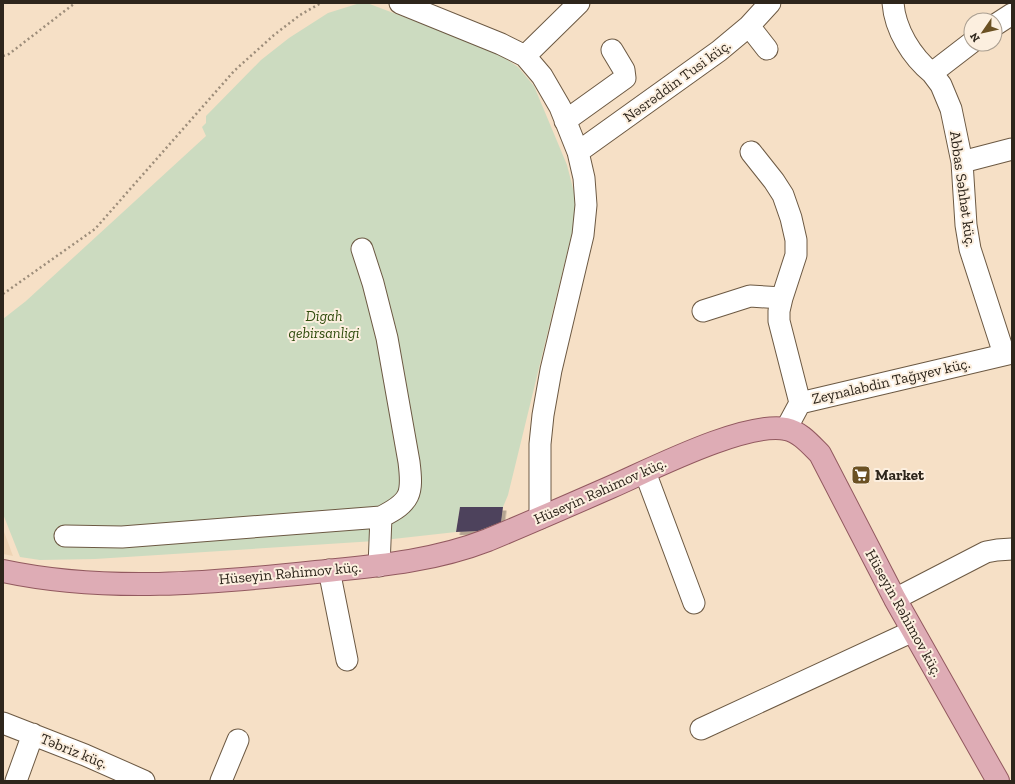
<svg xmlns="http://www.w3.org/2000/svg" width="1015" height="784" font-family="'Zilla Slab',serif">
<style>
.built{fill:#efd4b5}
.green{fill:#ccdbc0}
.building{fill:#4d435b;filter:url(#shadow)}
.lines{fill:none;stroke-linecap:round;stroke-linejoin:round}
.minor-casing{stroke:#6c5943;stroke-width:23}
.major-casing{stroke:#92595f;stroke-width:24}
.path{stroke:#9d8d7a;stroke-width:2.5;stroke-dasharray:2 3;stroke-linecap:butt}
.minor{stroke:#fff;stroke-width:21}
.major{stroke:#deacb5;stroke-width:22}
.labels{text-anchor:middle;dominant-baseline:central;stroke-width:4;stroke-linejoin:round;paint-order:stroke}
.street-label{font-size:15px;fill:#2e261c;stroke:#fcefdf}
.park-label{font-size:15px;font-style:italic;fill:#304c0d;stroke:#fcefdf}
.poi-label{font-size:15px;font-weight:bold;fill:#2e261c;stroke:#fcefdf;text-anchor:start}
</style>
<defs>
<filter id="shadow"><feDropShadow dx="3.5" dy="3.5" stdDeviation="0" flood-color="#0004"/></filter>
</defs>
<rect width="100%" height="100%" fill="#f6e0c6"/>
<path class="built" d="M 3,529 L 13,556 L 3,554 Z"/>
<path class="green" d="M 360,3 L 367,3 L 494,51 L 518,67 L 534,86 L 567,165 L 578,208 L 508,495 L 503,507 L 460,507 L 456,532 L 375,541 L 95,559 L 40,560 L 20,557 L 3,514 L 3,319 L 26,301 L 206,136 L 202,127 L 206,123 L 206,116 L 261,60 L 289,38 L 328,13 Z"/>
<path class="building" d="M 460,507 L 503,507 L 501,522 L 478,531 L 456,532 Z"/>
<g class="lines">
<defs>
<path id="minor" d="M 400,3 L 501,44 L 525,56 L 542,76 L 560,107 L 578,152 L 584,178 L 586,205 L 583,235 L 551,370 L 543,415 L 540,444 L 540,518
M 893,3 C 895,30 912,57 932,73
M 995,25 L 1012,14
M 749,26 L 767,49
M 971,43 L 932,73 L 941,85 L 951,109 L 962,162 L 966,225 L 970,249 L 1004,354
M 525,56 L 579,3
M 565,121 L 625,78 L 624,70 L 612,50
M 578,152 L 719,51 L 749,26 L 770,3
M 751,152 L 774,181 L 783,195 L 791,218 L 796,240 L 796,255 L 782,298 L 779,311 L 779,321 L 800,403
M 962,162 L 1012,149
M 703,311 L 750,296 L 782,298
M 786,429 L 800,403 L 1012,353
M 645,472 L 694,603
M 65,536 L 122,537 L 381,517 C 411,502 413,494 409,462 L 387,338 L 373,283 L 362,249
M 379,566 L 381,517
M 329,570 L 347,660
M 895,599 L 986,552 L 997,550 L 1012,549
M 3,723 L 85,755 L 144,781
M 701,729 L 913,631
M 16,781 L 33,734
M 221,781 L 238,740"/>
<path id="major" d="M 3,571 C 106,593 212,583 316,572 C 375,566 431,562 488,540 C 529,523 570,505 611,487 C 650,470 745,421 786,429 C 800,432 810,444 820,454 L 895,599 L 998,781"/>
</defs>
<use href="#minor" class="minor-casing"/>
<use href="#major" class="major-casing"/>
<path class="path" d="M 3,56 L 9,54 L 75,3
M 3,294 L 95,229 L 234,71 L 274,35 L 300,15 L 321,3"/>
<use href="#minor" class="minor"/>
<use href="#major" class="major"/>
</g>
<defs>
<symbol id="supermarket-square" viewBox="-11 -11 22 22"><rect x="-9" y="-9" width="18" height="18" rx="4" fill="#6b5123" stroke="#fcefdf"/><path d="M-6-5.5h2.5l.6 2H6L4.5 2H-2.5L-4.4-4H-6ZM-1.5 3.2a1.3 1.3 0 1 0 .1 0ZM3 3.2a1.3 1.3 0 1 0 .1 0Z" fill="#fff"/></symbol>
</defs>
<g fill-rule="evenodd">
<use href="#supermarket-square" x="850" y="464" width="22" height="22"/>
</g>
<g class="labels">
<g class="street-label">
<text transform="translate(677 81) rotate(-36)">Nəsrəddin Tusi küç.</text>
<text transform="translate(963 189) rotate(82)">Abbas Səhhət küç.</text>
<text transform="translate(891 381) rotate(-13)">Zeynalabdin Tağıyev küç.</text>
<text transform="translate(600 491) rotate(-24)">Hüseyin Rəhimov küç.</text>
<text transform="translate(290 573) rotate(-5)">Hüseyin Rəhimov küç.</text>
<text transform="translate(904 613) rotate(61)">Hüseyin Rəhimov küç.</text>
<text transform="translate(74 751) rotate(22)">Təbriz küç.</text>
</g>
<g class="park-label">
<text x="324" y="316">Digah<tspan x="324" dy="17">qebirsanligi</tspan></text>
</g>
<g class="poi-label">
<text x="875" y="475">Market</text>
</g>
</g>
<rect width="1015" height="784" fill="none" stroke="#2e261c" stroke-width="8"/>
<g transform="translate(983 32) rotate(236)"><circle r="19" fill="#fcefdf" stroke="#aa9f91"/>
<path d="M0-3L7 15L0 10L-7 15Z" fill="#6b5123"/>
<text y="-6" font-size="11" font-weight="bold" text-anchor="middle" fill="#2e261c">N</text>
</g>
</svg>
